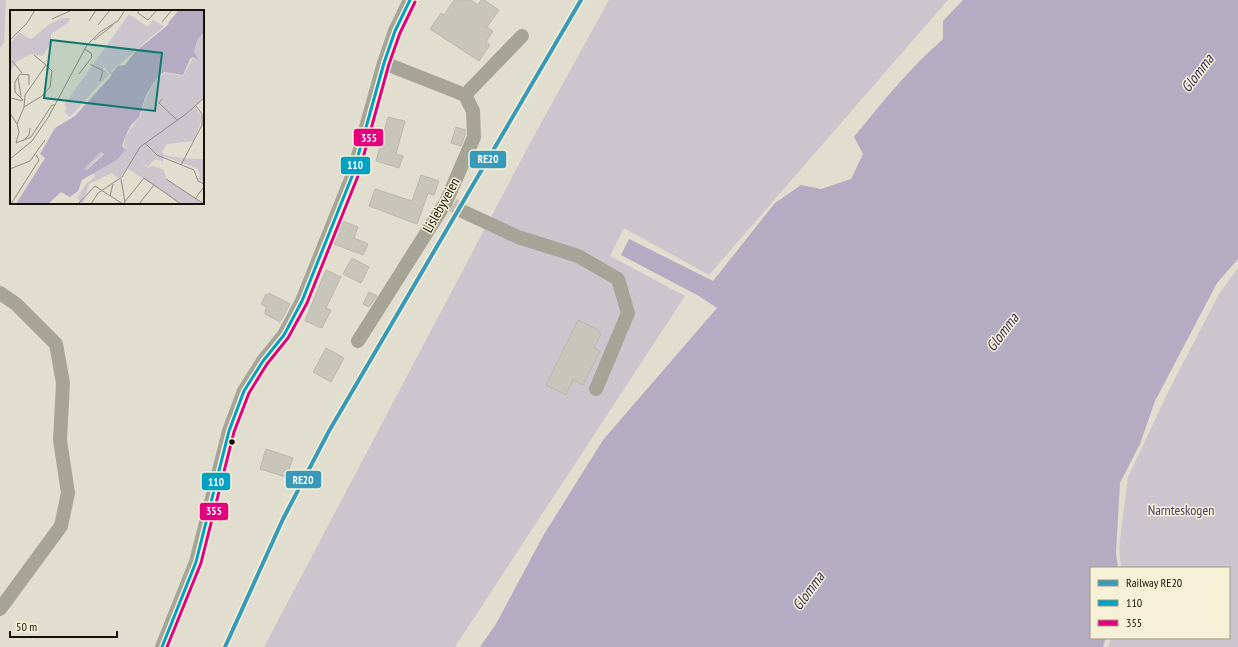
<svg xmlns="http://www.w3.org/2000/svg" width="1238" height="647" font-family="'PT Sans Narrow',sans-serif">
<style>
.green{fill:#cbc6ce}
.water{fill:#b3acc3}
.building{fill:#c8c6bb;stroke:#b9b7ac}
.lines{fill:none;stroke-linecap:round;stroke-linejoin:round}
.minor-tunnel{stroke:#c2bfb2;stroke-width:14;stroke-dasharray:14 7;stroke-linecap:butt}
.minor{stroke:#a6a497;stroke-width:14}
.bus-1-casing{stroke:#f6f1d6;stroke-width:6}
.bus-2-casing{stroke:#f6f1d6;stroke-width:6}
.bus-1{stroke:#01a1c4;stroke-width:3}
.bus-2{stroke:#e5007d;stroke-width:3}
.rail-1-casing{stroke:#f6f1d6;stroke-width:7}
.rail-1{stroke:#389aba;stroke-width:4}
.bus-dot{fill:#141209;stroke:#f6f1d6;stroke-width:1.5}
.labels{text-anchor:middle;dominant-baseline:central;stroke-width:3;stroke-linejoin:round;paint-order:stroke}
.street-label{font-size:14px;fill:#141209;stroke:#f6f1d6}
.park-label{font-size:14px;fill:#4a3b6f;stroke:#f6f1d6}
.water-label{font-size:15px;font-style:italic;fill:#38295b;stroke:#f6f1d6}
.inset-road{fill:none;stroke:#8f8c80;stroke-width:1}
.view{fill:#0f766e;fill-opacity:0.15;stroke:#0f766e;stroke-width:2}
.inset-edge{fill:none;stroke:#141209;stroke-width:2}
.line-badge{stroke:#f6f1d6;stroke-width:1.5}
.badge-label{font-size:11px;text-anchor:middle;font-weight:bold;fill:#fff}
</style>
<rect width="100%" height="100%" fill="#e1ded0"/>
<path class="green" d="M 0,0 L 6,0 L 4,43 L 0,48 Z
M 609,0 L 948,0 L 709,275 L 624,228 L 610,256 L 685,296 L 455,647 L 264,647 L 529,145 Z
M 1238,268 L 1238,647 L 1108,647 L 1111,638 L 1229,638 L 1229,568 L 1121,568 L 1119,547 L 1128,477 L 1168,392 L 1219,294 Z"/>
<path class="water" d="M 963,0 L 1238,0 L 1238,259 L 1217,283 L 1155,401 L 1140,444 L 1120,483 L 1116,553 L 1118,568 L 1091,568 L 1091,638 L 1106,638 L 1103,647 L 480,647 L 496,624 L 543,536 L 603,440 L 717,308 L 699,296 L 621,255 L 629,239 L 713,281 L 775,203 L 801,185 L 821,189 L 851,179 L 863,154 L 854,137 C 882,102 909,69 943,39 L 943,21 Z"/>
<path class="building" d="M 454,0 L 471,0 L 478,5 L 481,0 L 484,0 L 499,10 L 487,27 L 493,31 L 486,42 L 490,45 L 479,61 L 430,29 L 441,13 L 444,15 Z
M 388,117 L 405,121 L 396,154 L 403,156 L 399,168 L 376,161 Z
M 456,127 L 465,130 L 465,135 L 461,146 L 451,143 Z
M 421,175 L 439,181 L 434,195 L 428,193 L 417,224 L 369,206 L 375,189 L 412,201 Z
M 343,221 L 358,227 L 354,238 L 368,244 L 363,255 L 334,244 Z
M 352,258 L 369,267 L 361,283 L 343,274 Z
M 326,270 L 341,277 L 326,308 L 331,310 L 322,328 L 305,321 Z
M 369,292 L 377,296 L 369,307 L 363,304 Z
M 269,293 L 290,304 L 280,322 L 265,314 L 266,307 L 261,304 L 266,294 L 268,295 Z
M 578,320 L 599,330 L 598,332 L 601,334 L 594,348 L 600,351 L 583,385 L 573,380 L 566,395 L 546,385 Z
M 326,348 L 344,358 L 331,382 L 313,372 Z
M 266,449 L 293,458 L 286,477 L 260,469 Z"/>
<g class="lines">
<path class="minor-tunnel" d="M 453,205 L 464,212"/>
<path class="minor" d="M 465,95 L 522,36
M 464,212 L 518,237 L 578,256 L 618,279 L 628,313 L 596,389
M 0,293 L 16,304 L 56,344 L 63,383 L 60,440 L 68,493 L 61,526 L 0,609
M 358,341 L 446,202 L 474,137 L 473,111 L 465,95 L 384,63
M 162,647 L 196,562 L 229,431 L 244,391 L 263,361 L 284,335 L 302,301 L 353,174 L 384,63 L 395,31 L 410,0"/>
<defs>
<path id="bus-1" d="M 162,647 L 196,562 L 229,431 L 244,391 L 263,361 L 284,335 L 302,301 L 353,174 L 384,63 L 395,31 L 410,0"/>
<path id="bus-2" d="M 167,647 L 201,563 L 234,432 L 249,393 L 267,364 L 288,338 L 307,303 L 358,176 L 389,64 L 400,33 L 415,2"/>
</defs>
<use href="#bus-1" class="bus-1-casing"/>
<use href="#bus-2" class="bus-2-casing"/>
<use href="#bus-1" class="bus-1"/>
<use href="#bus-2" class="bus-2"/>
<defs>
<path id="rail-1" d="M 225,647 L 283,519 L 329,431 L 581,0"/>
</defs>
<use href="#rail-1" class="rail-1-casing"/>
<use href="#rail-1" class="rail-1"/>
</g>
<circle class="bus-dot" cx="232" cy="442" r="3.5"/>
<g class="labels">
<g class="street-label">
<text transform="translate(441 205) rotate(-61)">Lislebyveien</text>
</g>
<g class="park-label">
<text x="1181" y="510">Narnteskogen</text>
</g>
<g class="water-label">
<text transform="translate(1197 73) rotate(-53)">Glomma</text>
<text transform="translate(1002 332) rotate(-53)">Glomma</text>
<text transform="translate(808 591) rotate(-54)">Glomma</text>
</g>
</g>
<g transform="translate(10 10)">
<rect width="194" height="194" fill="#e1ded0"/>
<path d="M 119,4 L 138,17 L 143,10 L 154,16 L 101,62 L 94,57 L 93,59 L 99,64 L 60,107 L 54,102 L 57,98 L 54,95 ZM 52,8 L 60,8 L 59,12 L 41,24 L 41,33 L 33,46 L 21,44 L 6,52 L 0,62 L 0,34 L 9,22 L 20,29 L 23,28 L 38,15 ZM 194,24 L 194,87 L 185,97 L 191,106 L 190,115 L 183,131 L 157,134 L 152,142 L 154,145 L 170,148 L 194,149 L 194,173 L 188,169 L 190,165 L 187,158 L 153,146 L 153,152 L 145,149 L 138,157 L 126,145 L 138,158 L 143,156 L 154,160 L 156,169 L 191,192 L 194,188 L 194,194 L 172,194 L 117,158 L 109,169 L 102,163 L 79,174 L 73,194 L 68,194 L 70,191 L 67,188 L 76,174 L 85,167 L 83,162 L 108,149 L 113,143 L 115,127 L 130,106 L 137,85 L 147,69 L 155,63 L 173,66 L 183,48 L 189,51 L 184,41 L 189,28 ZM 91,142 L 94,143 L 76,160 L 74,159 Z" fill="#cbc6ce"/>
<path d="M 169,0 L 194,0 L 194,23 L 188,29 L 184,41 L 189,51 L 183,47 L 180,49 L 173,65 L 154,62 L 147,68 L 136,85 L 129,107 L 121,115 L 115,127 L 112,136 L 115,140 L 108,149 L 72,170 L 68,181 L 60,187 L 51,182 L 38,194 L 6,194 L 35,148 L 30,144 L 45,118 L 65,106 L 102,65 L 95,58 L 102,63 L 108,56 L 115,55 L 125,42 L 159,14 L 158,13 ZM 91,142 L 94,144 L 77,160 L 74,159 Z" fill="#b3acc3" fill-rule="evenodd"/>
<path class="inset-road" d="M 128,0 L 128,3 L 138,10 L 147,0M 42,9 L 62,0M 79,11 L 86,0M 152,12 L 162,0M 88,15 L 100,0M 0,30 L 17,13 L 25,0M 84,30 L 103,15M 24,45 L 36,55M 2,51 L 12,63M 80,54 L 93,61 L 90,71M 69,64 L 82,47 L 81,43 L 74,39M 8,67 L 11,87M 1,88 L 13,91M 152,89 L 149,93 L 167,110M 13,90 L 5,82 L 5,72 L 10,64 L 19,65 L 19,75M 14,97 L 32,86 L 40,77 L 42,61 L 36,55 L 15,85 L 14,97 L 7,114 L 9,122 L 6,133 L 21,127 L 42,95 L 45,95M 0,103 L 7,114M 13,131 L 19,125 L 20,118M 135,133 L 147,145 L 184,160 L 188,171 L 194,174M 0,149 L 22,131 L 39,106 L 77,35 L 90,22 L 108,11 L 115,0M 171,155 L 192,115 L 192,104 L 186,96M 0,159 L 20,151 L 35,130M 111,169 L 115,192M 156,169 L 194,194M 100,186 L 103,174M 185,189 L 193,178M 1,194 L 29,150 L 26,145M 68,194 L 85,176 L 113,194M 81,194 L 88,183 L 112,167 L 130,137 L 176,104 L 194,88M 113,194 L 134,168 L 171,194M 129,194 L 144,175"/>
<path class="view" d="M 41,30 L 152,43 L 145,101 L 34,88 Z"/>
<rect width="194" height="194" class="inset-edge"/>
</g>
<g class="line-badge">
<rect x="353" y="128" width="31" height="19" rx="4" fill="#e5007d"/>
<rect x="469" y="150" width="38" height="19" rx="4" fill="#389aba"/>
<rect x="340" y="156" width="31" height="19" rx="4" fill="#01a1c4"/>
<rect x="285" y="470" width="37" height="19" rx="4" fill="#389aba"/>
<rect x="201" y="472" width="30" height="19" rx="4" fill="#01a1c4"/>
<rect x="199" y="502" width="30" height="19" rx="4" fill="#e5007d"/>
</g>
<g class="badge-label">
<text x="369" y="142">355</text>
<text x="488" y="163">RE20</text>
<text x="355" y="169">110</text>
<text x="303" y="484">RE20</text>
<text x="216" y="486">110</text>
<text x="214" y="515">355</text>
</g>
<rect x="1090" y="567" width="140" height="72" fill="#f6f1d6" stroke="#9c9884"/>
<rect x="1098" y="580" width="20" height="6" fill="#389aba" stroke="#9c9884"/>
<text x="1126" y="587" font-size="12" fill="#141209">Railway RE20</text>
<rect x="1098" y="600" width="20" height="6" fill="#01a1c4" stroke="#9c9884"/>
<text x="1126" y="607" font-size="12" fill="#141209">110</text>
<rect x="1098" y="620" width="20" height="6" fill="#e5007d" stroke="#9c9884"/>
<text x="1126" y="627" font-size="12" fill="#141209">355</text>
<path d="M10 631v6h107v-6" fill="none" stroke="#141209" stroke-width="2"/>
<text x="16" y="631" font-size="12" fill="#141209" stroke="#f6f1d6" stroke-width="3" paint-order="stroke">50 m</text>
</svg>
